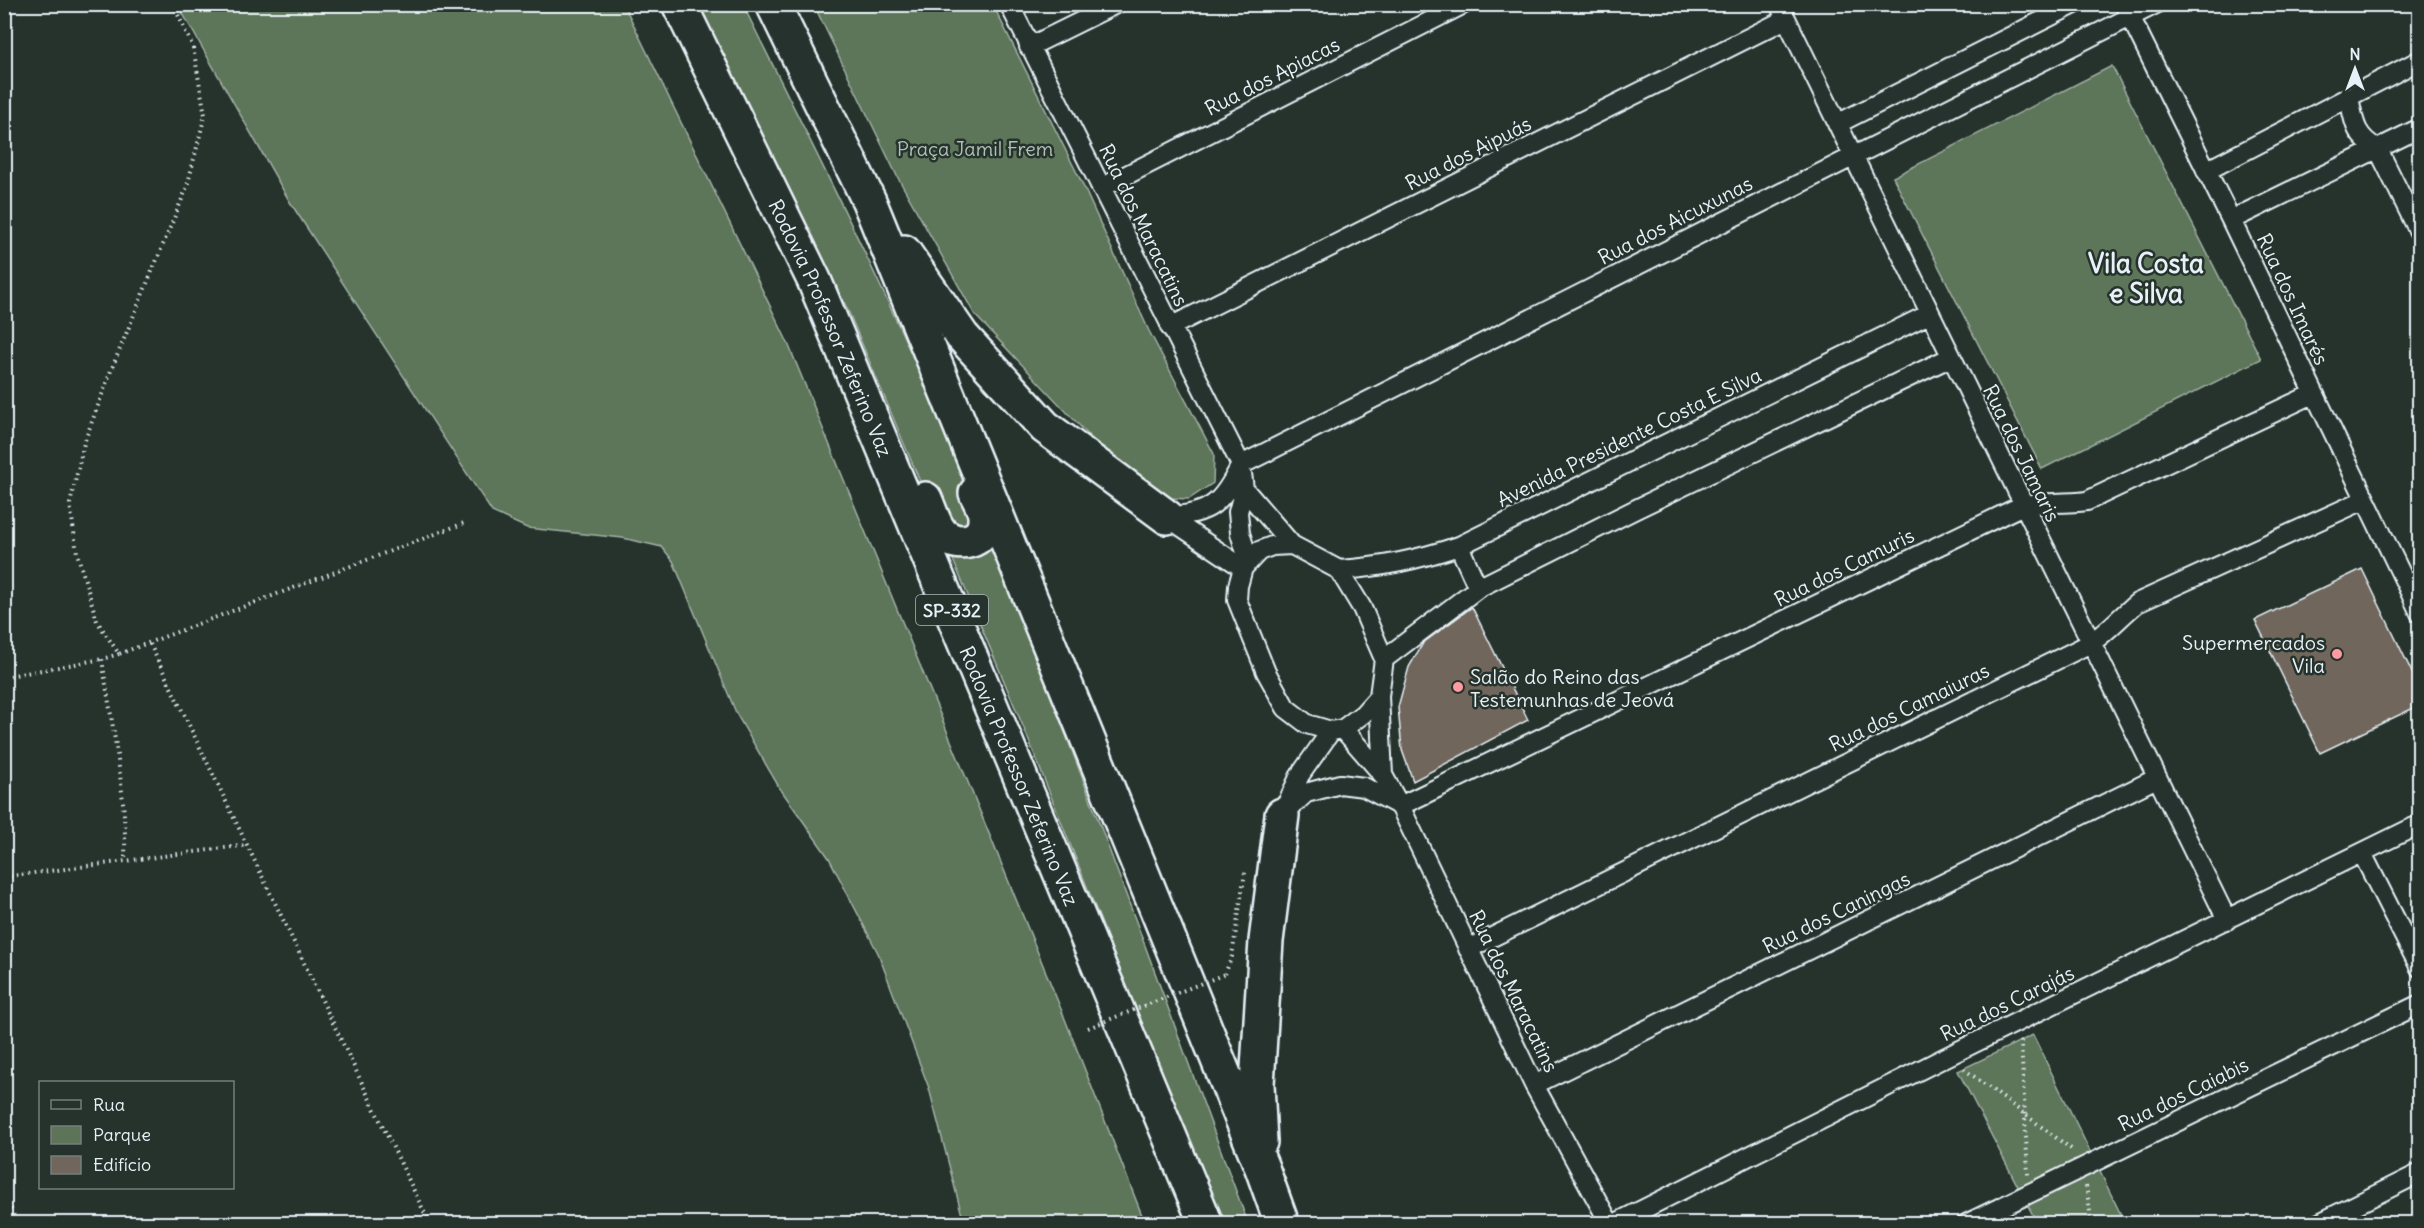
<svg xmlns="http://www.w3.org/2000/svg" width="2424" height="1228" font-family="Delius,sans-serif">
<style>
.green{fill:#5d7458;stroke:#a2b2a8;stroke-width:1.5}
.building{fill:#71665c;stroke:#e8f1f8;stroke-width:1.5}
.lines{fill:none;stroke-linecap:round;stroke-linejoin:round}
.street-casing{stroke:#e8f1f8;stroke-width:22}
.highway-casing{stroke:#e8f1f8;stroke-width:38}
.path{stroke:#e8f1f8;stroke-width:4;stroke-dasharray:1.5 4.5;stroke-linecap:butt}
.street{stroke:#26332d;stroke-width:18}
.highway{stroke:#26332d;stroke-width:33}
.path-bridge{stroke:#e8f1f8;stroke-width:4;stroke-dasharray:1.5 4.5;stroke-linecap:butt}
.poi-dot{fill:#ff9aa2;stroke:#26332d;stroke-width:2}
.labels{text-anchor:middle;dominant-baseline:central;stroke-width:5;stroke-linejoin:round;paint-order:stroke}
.shield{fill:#26332d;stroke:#aeb8bb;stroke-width:1.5}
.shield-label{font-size:18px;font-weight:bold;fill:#e8f1f8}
.street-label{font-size:20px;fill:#e8f1f8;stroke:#26332d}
.park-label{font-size:20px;fill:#b0bfb8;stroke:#26332d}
.poi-label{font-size:20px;fill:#e8f1f8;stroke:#26332d;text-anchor:end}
.district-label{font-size:26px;font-weight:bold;fill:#e8f1f8;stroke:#26332d}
</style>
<rect width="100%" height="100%" fill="#26332d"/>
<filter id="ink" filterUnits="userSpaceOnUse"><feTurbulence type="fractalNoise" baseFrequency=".0167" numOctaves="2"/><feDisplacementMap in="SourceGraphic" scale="12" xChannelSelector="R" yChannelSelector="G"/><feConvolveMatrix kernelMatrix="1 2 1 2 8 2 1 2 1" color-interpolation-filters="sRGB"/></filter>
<g filter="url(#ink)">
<path class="green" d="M 178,5 L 624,5 L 787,341 L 1063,1014 L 1145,1223 L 964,1223 L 929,1088 L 878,953 L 829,858 L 779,787 L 737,715 L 673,561 L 662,547 L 623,538 L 527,528 L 492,512 L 290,202 Z
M 698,5 L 743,5 C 820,161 900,317 965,479 C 1066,725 1155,975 1248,1223 L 1221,1223 L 1025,731 L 847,308 Z
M 814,5 L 993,5 L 1081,181 L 1149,331 L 1214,454 L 1213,483 L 1189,499 L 1147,497 L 975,315 L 897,176 Z
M 2112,66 L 2261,359 L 2042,469 L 1893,177 Z
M 2033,1035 L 2125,1223 L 2037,1223 L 1958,1071 Z"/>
<path class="building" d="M 2362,569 L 2420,689 L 2420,705 L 2320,753 L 2255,620 Z
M 1472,607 L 1528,720 L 1413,781 L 1402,750 L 1398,707 L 1409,667 L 1423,643 Z"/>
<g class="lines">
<defs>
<path id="street" d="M 1009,4 L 1241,465 L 1244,489 L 1238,512 L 1240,533 L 1249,562
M 1779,4 L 2227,920
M 2124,4 L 2231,220 L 2420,613
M 1029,47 L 1116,4
M 2349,97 C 2354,121 2354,136 2378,149 L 2420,234
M 1837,124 L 2075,4
M 2206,171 L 2420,60
M 1101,188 L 1464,4
M 2231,220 L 2420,128
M 1170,327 L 1786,19
M 1244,489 L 1292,545
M 1167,517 C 1212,513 1220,505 1241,465 L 2156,4
M 1167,517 L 1243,568
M 1292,545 L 1339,570 L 1362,608 L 1384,659 L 1379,696 L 1363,714 L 1343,729 L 1331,731 L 1307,724 L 1286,708 L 1266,672 L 1237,600 L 1238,586 L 1243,568 L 1259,551 L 1272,546 Z
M 1459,546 L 1478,588
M 1339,570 C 1384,567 1416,560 1459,546 L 1929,314
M 1384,659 L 1478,588 L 1636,509 L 1951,357
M 1379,696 L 1383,775
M 1343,729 L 1383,775 L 1400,806 L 1534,1085 L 1610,1224
M 1285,808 L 1300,775 L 1331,731
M 1282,815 L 1306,793 L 1340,784 L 1364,787 L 1400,806 L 2023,505 C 2045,502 2065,504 2087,501 L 2313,394
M 2362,853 L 2420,968
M 1468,949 L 2091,643 C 2108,631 2121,616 2137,603 L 2364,500
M 1534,1085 L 2157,778
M 1614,1224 L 1946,1057 L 2420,824
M 1966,1224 L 2420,1004
M 2317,1224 L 2420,1173"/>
<g id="highway">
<path id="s1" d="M 679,4 L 814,280 L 1206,1224"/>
<path d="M 773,4 L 869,201 L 1262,1168 L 1282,1224"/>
<path d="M 904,252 L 962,336 L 1045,427 L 1167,517"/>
<path d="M 925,499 C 930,510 934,526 942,534 C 957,548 985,543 985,520 C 986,511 980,501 976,493"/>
<path d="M 1260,1142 L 1257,1084 L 1266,941 L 1282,815"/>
</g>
</defs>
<use href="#street" class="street-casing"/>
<use href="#highway" class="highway-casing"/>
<path class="path" d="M 173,4 L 193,47 L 205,115 L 187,187 L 112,368 L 84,443 L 70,504 L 77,553 L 97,621 L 119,654 L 467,522
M 150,644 L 430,1224
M 119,654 L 102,659 C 112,727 127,793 125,861
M 4,677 L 102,659
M 4,877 L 247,845
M 1225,974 L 1232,956 L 1245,872
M 2021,1041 L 2028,1175
M 1964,1069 L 2074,1151
M 2086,1186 L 2092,1224
M 4,1199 L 13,1212 L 15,1224"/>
<use href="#street" class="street"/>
<use href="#highway" class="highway"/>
<path class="path-bridge" d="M 1088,1028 L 1225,974"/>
</g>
</g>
<g class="poi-dot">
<circle cx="2337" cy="654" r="6"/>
<circle cx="1458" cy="687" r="6"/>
</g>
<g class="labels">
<rect class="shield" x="916" y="595" width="72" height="30" rx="4.5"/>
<g class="shield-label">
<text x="952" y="610">SP-332</text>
</g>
<g class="street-label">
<text transform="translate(1272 76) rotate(-27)">Rua dos Apiacas</text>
<text transform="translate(1468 153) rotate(-27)">Rua dos Aipuás</text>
<text transform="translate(1675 220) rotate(-27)">Rua dos Aicuxunas</text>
<text transform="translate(1144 225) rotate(64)">Rua dos Maracatins</text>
<text transform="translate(2293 299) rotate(65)">Rua dos Imarés</text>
<text stroke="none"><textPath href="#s1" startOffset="358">Rodovia Professor Zeferino Vaz</textPath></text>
<text transform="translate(1629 437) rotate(-26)">Avenida Presidente Costa E Silva</text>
<text transform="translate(2022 453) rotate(64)">Rua dos Jamaris</text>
<text transform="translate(1844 567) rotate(-26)">Rua dos Camuris</text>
<text transform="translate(1909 707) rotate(-26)">Rua dos Camaiuras</text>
<text stroke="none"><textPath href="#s1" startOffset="844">Rodovia Professor Zeferino Vaz</textPath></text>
<text transform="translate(1836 912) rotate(-26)">Rua dos Caningas</text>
<text transform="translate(1514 991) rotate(64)">Rua dos Maracatins</text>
<text transform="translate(2007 1003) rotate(-26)">Rua dos Carajás</text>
<text transform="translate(2183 1094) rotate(-26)">Rua dos Caiabis</text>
</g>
<g class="park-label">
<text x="975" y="148">Praça Jamil Frem</text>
</g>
<g class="poi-label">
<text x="2325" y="642">Supermercados<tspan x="2325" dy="23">Vila</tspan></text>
<text x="1470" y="676" text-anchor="start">Salão do Reino das<tspan x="1470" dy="23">Testemunhas de Jeová</tspan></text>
</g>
<g class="district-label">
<text x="2146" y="263">Vila Costa<tspan x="2146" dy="30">e Silva</tspan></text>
</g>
</g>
<rect width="2424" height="1228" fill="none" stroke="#26332d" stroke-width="24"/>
<rect x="12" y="12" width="2400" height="1204" fill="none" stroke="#e8f1f8" stroke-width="2" filter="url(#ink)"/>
<rect x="39" y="1081" width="195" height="108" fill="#26332d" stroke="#747f7e" stroke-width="1.5"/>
<rect x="51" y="1100" width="30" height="9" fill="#26332d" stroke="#747f7e" stroke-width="1.5"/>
<text x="93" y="1111" font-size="18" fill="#e8f1f8">Rua</text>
<rect x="51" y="1126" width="30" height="18" fill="#5d7458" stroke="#747f7e" stroke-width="1.5"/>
<text x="93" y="1141" font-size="18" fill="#e8f1f8">Parque</text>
<rect x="51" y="1156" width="30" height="18" fill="#71665c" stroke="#747f7e" stroke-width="1.5"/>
<text x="93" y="1171" font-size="18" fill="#e8f1f8">Edifício</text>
<g transform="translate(2355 69)" stroke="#26332d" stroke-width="4.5" paint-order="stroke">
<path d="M0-4.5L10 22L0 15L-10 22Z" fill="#e8f1f8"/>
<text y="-9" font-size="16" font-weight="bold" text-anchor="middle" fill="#e8f1f8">N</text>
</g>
</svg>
